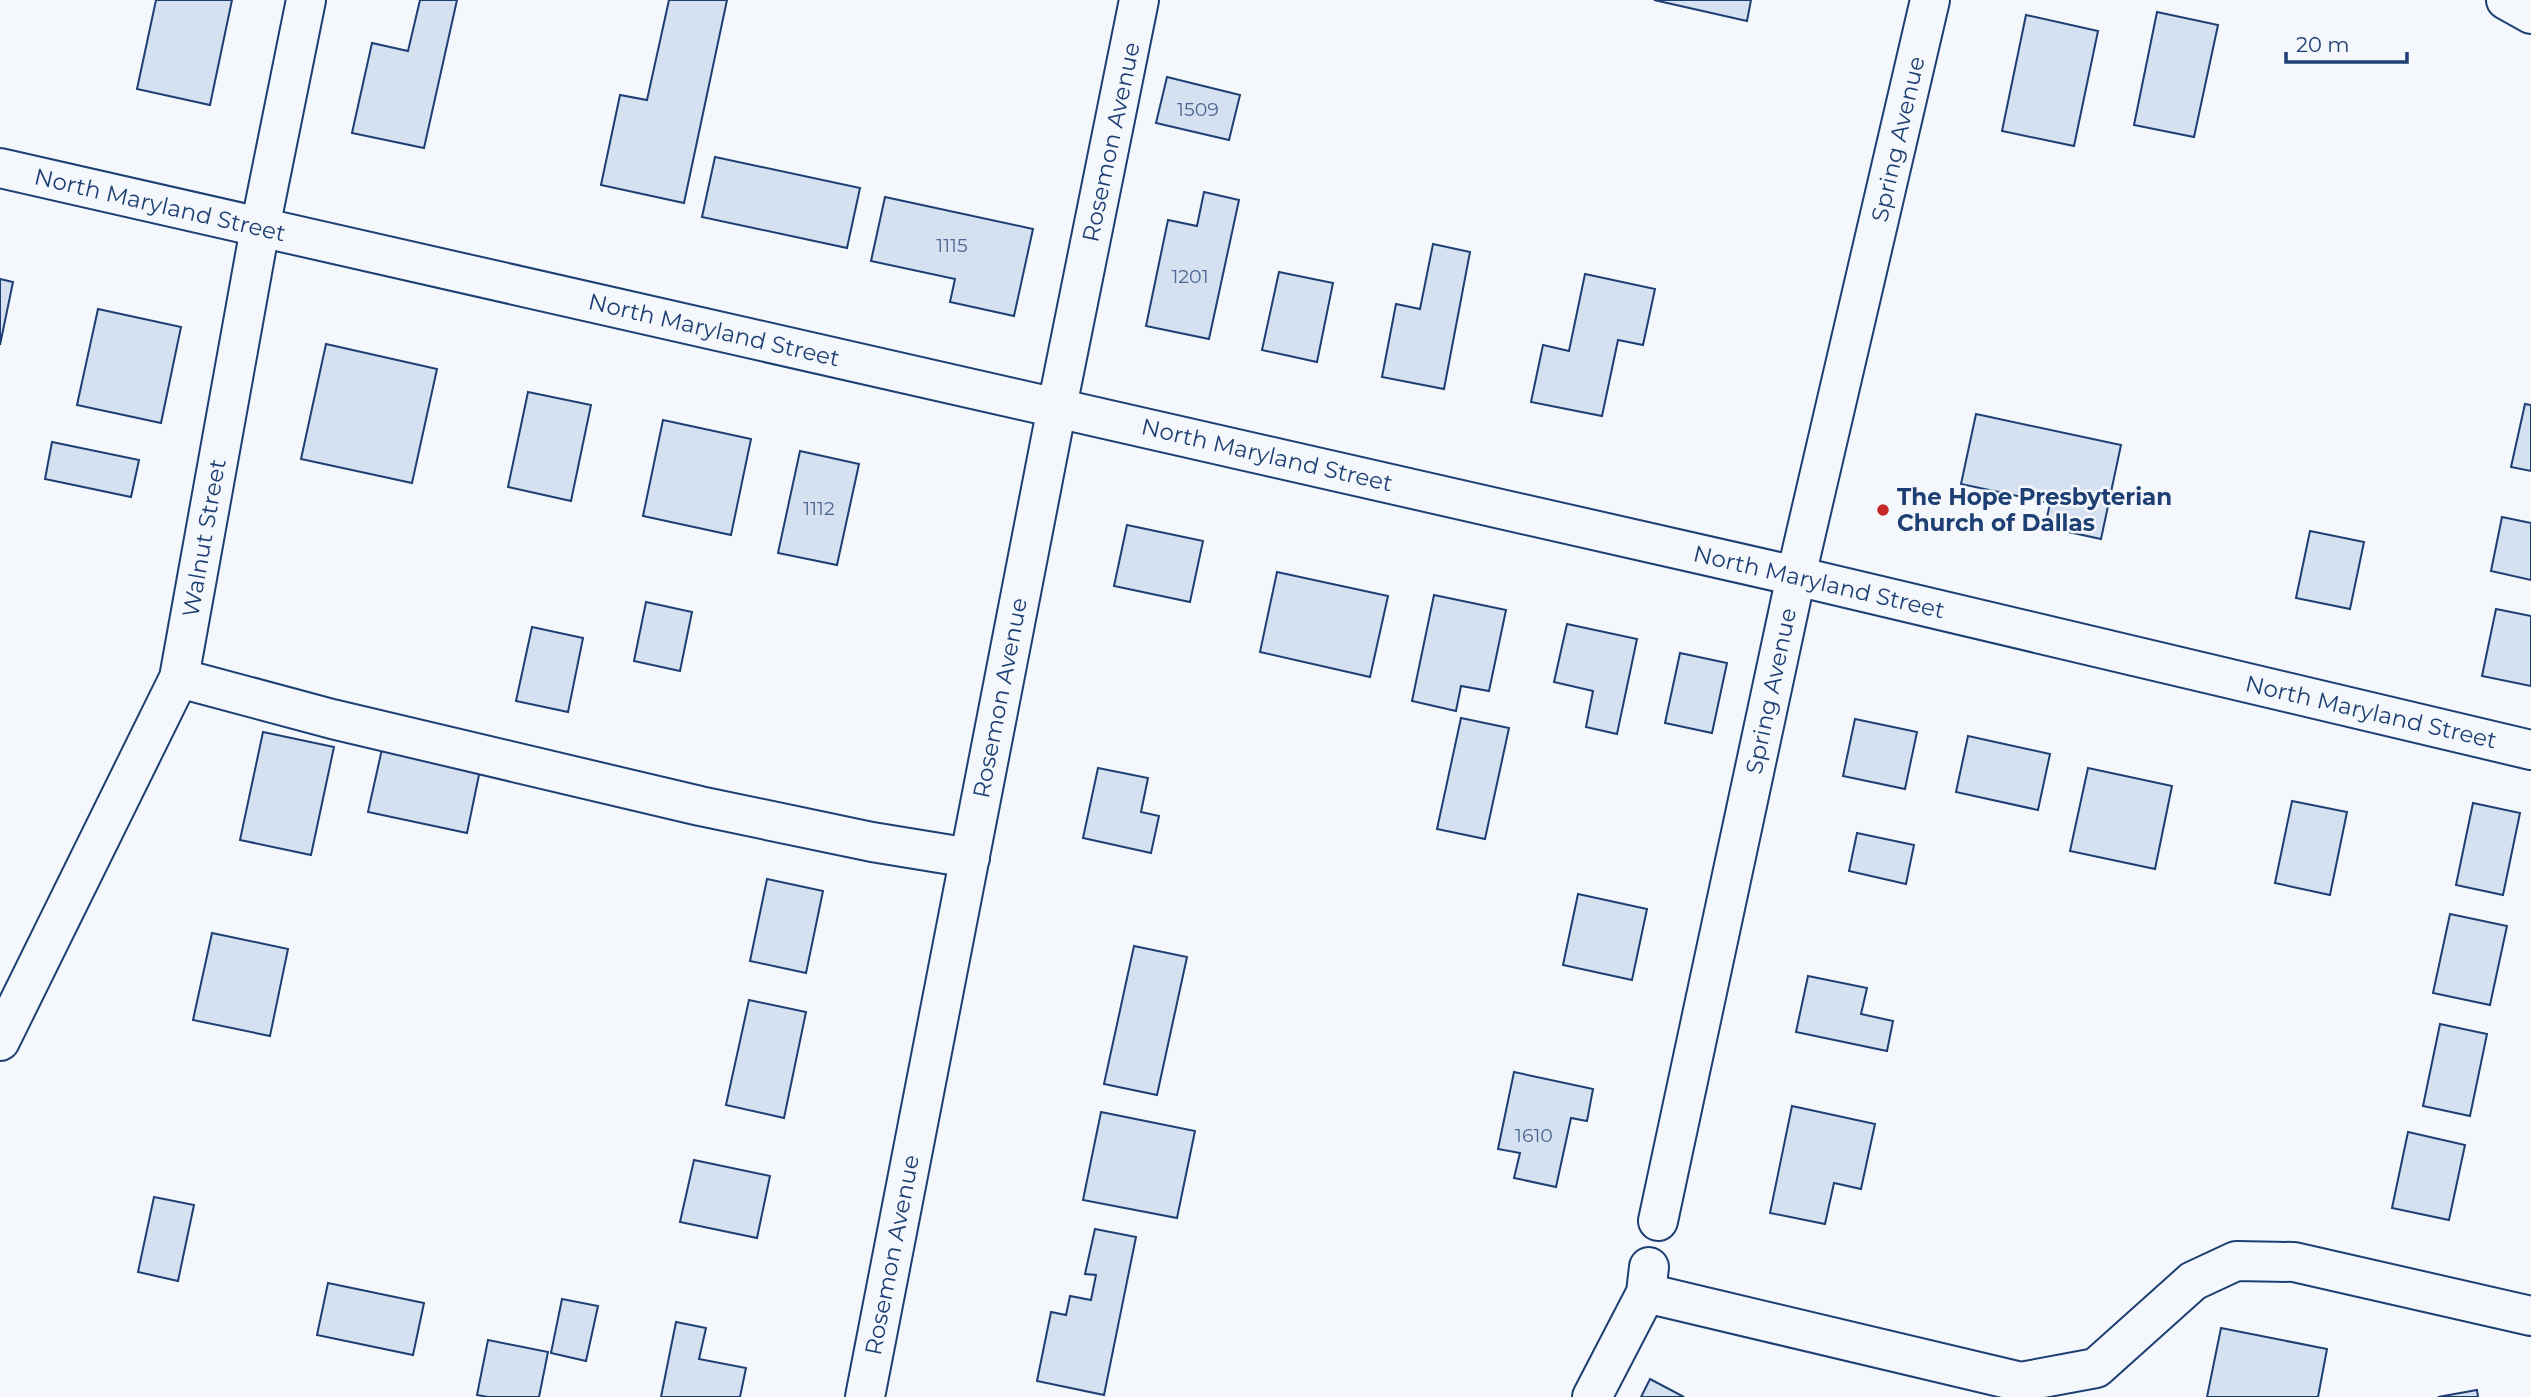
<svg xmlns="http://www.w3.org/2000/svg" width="2531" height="1397" font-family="Montserrat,sans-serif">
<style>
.building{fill:#d5e0f0;stroke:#1d3f73;stroke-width:2}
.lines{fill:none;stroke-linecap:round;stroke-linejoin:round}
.minor-casing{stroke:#1d3f73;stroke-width:42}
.minor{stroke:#f4f7fb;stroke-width:38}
.poi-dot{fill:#c62828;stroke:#f4f7fb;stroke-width:2.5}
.labels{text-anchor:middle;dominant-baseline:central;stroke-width:5;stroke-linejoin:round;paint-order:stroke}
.number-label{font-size:19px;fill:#4b6792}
.street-label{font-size:23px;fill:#1d3f73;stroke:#f4f7fb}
.poi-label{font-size:23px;font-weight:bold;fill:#1d3f73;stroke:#f4f7fb;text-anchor:start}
</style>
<rect width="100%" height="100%" fill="#f4f7fb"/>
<path class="building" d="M 156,0 L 232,0 L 210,105 L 137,89 Z
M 420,0 L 457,0 L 424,148 L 352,133 L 372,43 L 408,51 Z
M 669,0 L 727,0 L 684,203 L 601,185 L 620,95 L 647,100 Z
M 1654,0 L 1751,0 L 1747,21 Z
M 2157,12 L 2218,25 L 2194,137 L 2134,125 Z
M 2026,15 L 2098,31 L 2074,146 L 2002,131 Z
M 1167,77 L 1240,95 L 1229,140 L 1156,123 Z
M 715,157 L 860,188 L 847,248 L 702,217 Z
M 1204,192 L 1239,200 L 1209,339 L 1146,326 L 1168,220 L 1197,226 Z
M 885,197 L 1033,229 L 1014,316 L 950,302 L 955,279 L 871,261 Z
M 1433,244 L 1470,252 L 1444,389 L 1382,377 L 1396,304 L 1420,309 Z
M 1279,272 L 1333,283 L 1317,362 L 1262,350 Z
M 1585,274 L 1655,289 L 1643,345 L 1618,340 L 1602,416 L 1531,402 L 1543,345 L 1569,351 Z
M 0,279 L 13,282 L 0,345 Z
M 98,309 L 181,327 L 161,423 L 77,405 Z
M 326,344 L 437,369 L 412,483 L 301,459 Z
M 528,392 L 591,405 L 571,501 L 508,487 Z
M 2525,404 L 2531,405 L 2531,471 L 2511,467 Z
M 1976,414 L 2121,445 L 2101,539 L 2045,527 L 2050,503 L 1961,484 Z
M 663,420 L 751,439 L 731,535 L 643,516 Z
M 52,442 L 139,460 L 131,497 L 45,479 Z
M 800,451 L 859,464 L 837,565 L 778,553 Z
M 2502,517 L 2531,523 L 2531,580 L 2491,571 Z
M 1127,525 L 1203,541 L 1190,602 L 1114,586 Z
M 2310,531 L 2364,542 L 2350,609 L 2296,598 Z
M 1277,572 L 1388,596 L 1370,677 L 1260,652 Z
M 1434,595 L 1506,610 L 1489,691 L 1461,686 L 1456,711 L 1412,701 Z
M 646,602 L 692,612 L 680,671 L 634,661 Z
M 2496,609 L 2531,616 L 2531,686 L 2482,676 Z
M 1567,624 L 1637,639 L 1617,734 L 1586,727 L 1593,691 L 1554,682 Z
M 532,627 L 583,638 L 568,712 L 516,701 Z
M 1680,653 L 1727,663 L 1712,733 L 1665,723 Z
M 1461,718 L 1509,728 L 1485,839 L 1437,829 Z
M 1855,719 L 1917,732 L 1905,789 L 1843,776 Z
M 263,732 L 334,747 L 311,855 L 240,840 Z
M 1968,736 L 2050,754 L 2038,810 L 1956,792 Z
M 382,749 L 480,770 L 467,833 L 368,812 Z
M 1098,768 L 1148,778 L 1141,812 L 1159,816 L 1151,853 L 1083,838 Z
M 2088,768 L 2172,786 L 2155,869 L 2070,851 Z
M 2292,801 L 2347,812 L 2330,895 L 2275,883 Z
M 2473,803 L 2520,813 L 2503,895 L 2456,885 Z
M 1857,833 L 1914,845 L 1906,884 L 1849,871 Z
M 767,879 L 823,891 L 806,973 L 750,961 Z
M 1578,894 L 1647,909 L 1632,980 L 1563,965 Z
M 2450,914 L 2507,926 L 2490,1005 L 2433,993 Z
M 212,933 L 288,949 L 270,1036 L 193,1020 Z
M 1134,946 L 1187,957 L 1157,1095 L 1104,1084 Z
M 1808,976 L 1867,988 L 1861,1014 L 1893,1021 L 1887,1051 L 1796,1032 Z
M 749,1000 L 806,1012 L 784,1118 L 726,1105 Z
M 2440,1024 L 2487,1034 L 2470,1116 L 2423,1106 Z
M 1514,1072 L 1593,1089 L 1587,1121 L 1571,1118 L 1556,1187 L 1514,1178 L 1520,1153 L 1498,1149 Z
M 1792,1106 L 1875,1124 L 1861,1189 L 1834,1183 L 1825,1224 L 1770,1213 Z
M 1101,1112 L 1195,1131 L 1177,1218 L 1083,1200 Z
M 2408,1132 L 2465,1145 L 2449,1220 L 2392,1208 Z
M 694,1160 L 770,1176 L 757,1238 L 680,1222 Z
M 154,1197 L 194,1205 L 178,1281 L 138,1272 Z
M 1095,1229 L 1136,1237 L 1104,1395 L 1037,1381 L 1051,1312 L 1066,1315 L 1070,1296 L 1091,1300 L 1096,1275 L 1085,1274 Z
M 328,1283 L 424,1303 L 413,1355 L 317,1335 Z
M 562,1299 L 598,1306 L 586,1361 L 551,1353 Z
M 676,1322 L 706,1328 L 699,1359 L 746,1368 L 740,1397 L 661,1397 Z
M 2221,1328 L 2327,1349 L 2318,1397 L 2207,1397 Z
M 488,1340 L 548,1352 L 539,1397 L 488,1397 L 477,1395 Z
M 1650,1379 L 1684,1397 L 1641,1397 Z
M 2477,1390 L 2478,1397 L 2438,1397 Z"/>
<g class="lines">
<defs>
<path id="minor" d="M 2506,0 L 2531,14
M 0,168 L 1796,576 L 2531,750
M 179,678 L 332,719 L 700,806 L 872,842 L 970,858
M 0,1041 L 179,678 L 260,228 L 306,0
M 1658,1221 L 1796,576 L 1930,0
M 1649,1267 L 1646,1293 L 2021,1382 L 2096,1368 L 2193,1281 L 2236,1261 L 2294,1262 L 2531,1316
M 865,1397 L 1057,407 L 1139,0
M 1592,1397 L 1646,1293"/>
</defs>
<use href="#minor" class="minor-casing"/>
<use href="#minor" class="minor"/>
</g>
<circle class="poi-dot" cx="1883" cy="510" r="7"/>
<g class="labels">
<g class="number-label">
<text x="1198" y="109">1509</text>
<text x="952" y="245">1115</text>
<text x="1190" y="276">1201</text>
<text x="819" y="508">1112</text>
<text x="1534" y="1135">1610</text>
</g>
<g class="street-label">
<text transform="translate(1898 139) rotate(-77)">Spring Avenue</text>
<text transform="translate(1111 142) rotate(-78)">Rosemon Avenue</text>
<text transform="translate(160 205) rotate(13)">North Maryland Street</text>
<text transform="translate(714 330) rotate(13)">North Maryland Street</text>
<text transform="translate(1267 455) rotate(13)">North Maryland Street</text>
<text transform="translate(204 538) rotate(-80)">Walnut Street</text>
<text transform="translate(1819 582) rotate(13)">North Maryland Street</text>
<text transform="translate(1771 691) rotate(-78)">Spring Avenue</text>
<text transform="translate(1000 698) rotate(-79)">Rosemon Avenue</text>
<text transform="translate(2371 712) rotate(13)">North Maryland Street</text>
<text transform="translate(892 1255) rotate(-79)">Rosemon Avenue</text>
</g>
<g class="poi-label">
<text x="1897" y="497">The Hope Presbyterian<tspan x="1897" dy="26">Church of Dallas</tspan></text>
</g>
</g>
<path d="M2286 52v10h121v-10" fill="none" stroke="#1d3f73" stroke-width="3.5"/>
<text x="2296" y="52" font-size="21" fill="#1d3f73" stroke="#f4f7fb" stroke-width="5" paint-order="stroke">20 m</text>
</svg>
